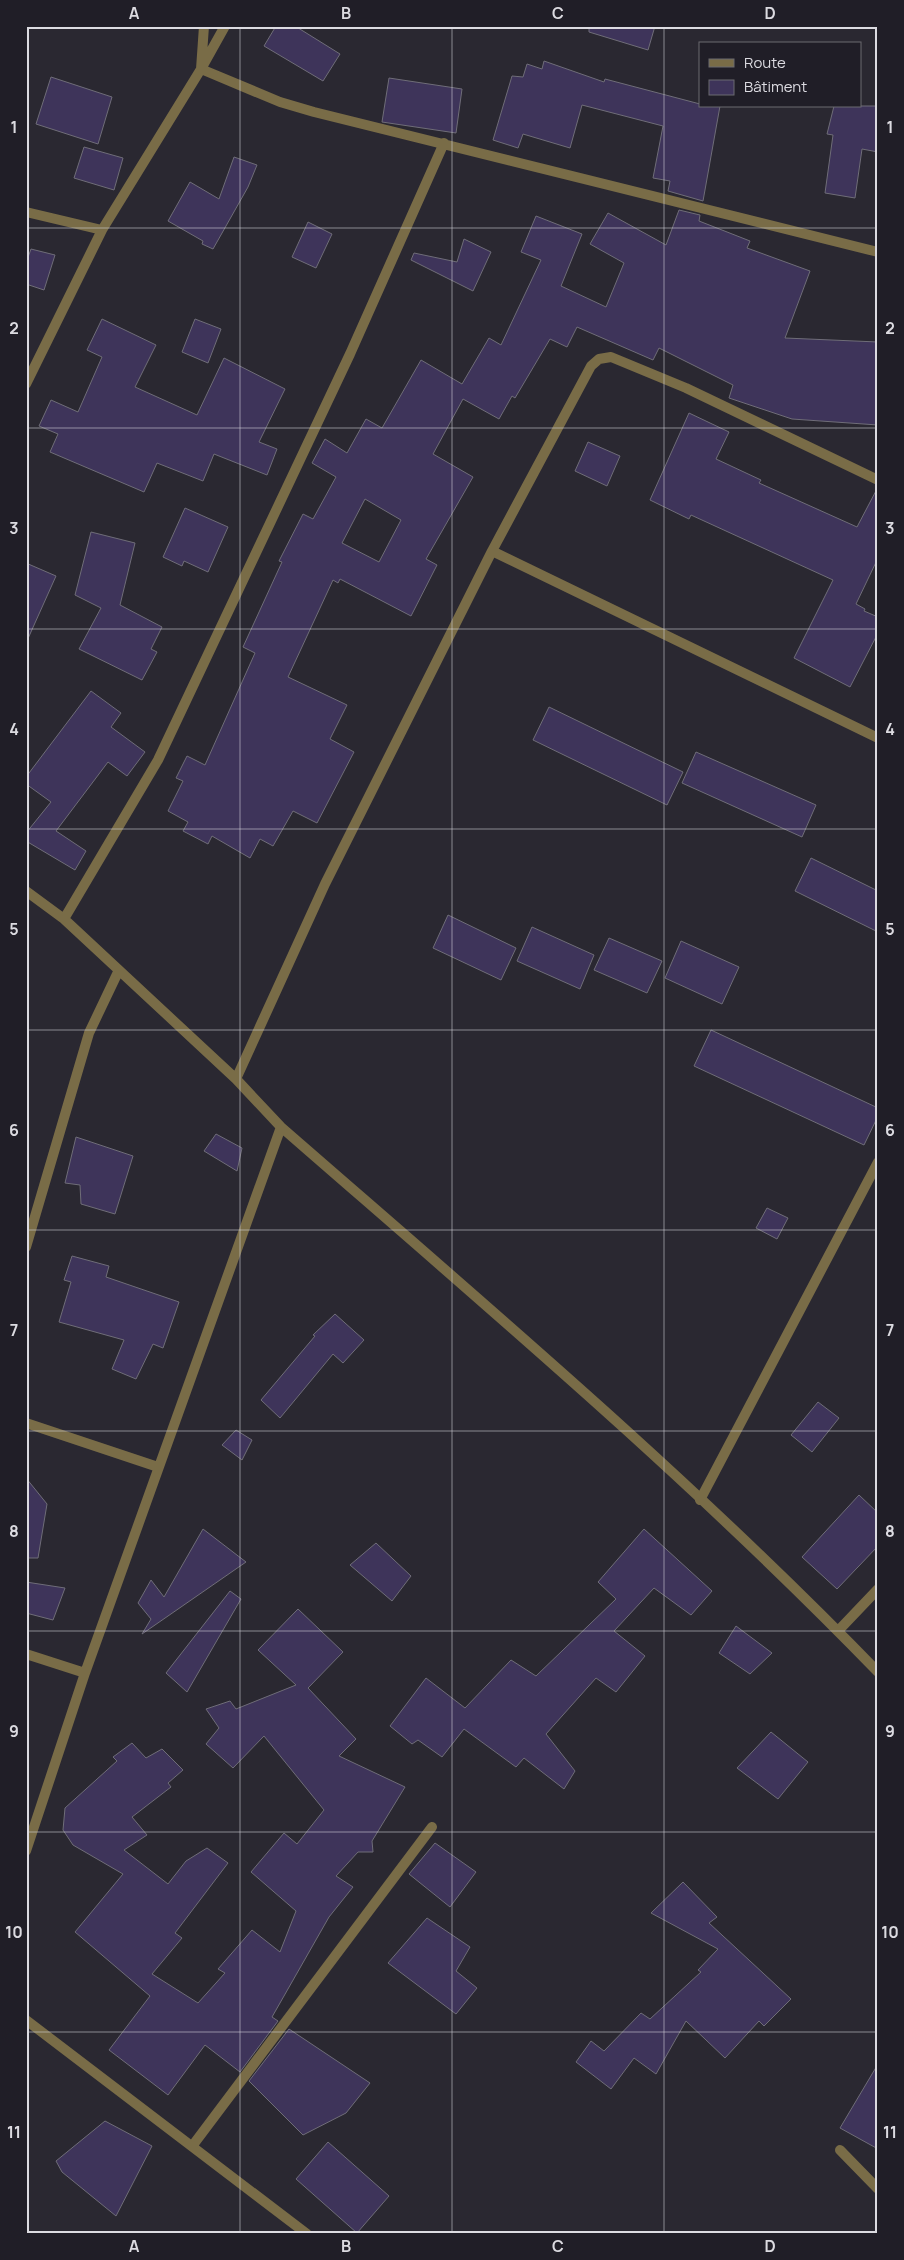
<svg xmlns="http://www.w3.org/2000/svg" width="904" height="2260" font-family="Manrope,sans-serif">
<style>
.building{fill:#3e345a;stroke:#6f6d78;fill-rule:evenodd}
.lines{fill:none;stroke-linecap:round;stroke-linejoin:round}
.lane{stroke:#796c47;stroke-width:10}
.street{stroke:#796c47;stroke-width:10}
.grid{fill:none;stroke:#dcdbe1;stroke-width:1;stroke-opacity:0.55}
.neatline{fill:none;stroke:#dcdbe1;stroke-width:2}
.grid-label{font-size:16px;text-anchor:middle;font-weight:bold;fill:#dcdbe1}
</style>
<rect width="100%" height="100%" fill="#2a2831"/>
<path class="building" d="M 276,26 L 295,26 L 340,54 L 323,81 L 264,46 Z
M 589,26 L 655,26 L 648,50 L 589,32 Z
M 544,61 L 604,82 L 605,79 L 700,104 L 700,106 L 720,106 L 703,201 L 668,191 L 670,181 L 653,178 L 663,126 L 582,105 L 570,148 L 523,134 L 518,148 L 493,140 L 512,76 L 523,77 L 527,64 L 542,69 Z
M 51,77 L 112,97 L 98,144 L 36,124 Z
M 389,78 L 462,89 L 456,133 L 382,122 Z
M 834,106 L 878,106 L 878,152 L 862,149 L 855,198 L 825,193 L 833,135 L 827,134 Z
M 84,147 L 123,158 L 114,190 L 74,178 Z
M 234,157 L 257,165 L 248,187 L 213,249 L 202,244 L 203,241 L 168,221 L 190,182 L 219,199 Z
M 679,210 L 700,215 L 699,221 L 750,241 L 747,248 L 810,271 L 785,338 L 878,342 L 878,425 L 792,419 L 729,398 L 733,385 L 659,348 L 653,360 L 577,327 L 567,347 L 550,339 L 515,398 L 512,396 L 499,419 L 463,399 L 433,454 L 473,477 L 426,559 L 437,565 L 411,616 L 340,579 L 338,583 L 333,580 L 288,677 L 347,705 L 330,739 L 354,752 L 317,823 L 293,811 L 273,846 L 260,839 L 250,858 L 212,836 L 208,844 L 183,831 L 188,822 L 168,811 L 183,781 L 176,778 L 187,756 L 205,765 L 255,653 L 243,647 L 282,562 L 279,561 L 303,514 L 313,519 L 336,477 L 312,463 L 325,439 L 347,453 L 366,419 L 382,428 L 421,360 L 462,384 L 489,338 L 501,345 L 541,260 L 521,252 L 536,216 L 582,234 L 561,286 L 606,307 L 624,263 L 590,244 L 608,213 L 666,245 ZM 365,499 L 401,520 L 379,562 L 342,543 Z
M 308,222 L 332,234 L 316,268 L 292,257 Z
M 464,239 L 491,252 L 473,291 L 411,260 L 414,253 L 457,262 Z
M 31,249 L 55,255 L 44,290 L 26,284 L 26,263 Z
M 102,319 L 156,345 L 135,387 L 197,415 L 224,358 L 285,389 L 259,442 L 277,449 L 267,475 L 214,454 L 203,481 L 157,463 L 144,492 L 50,452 L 58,434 L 39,426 L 51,400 L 78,412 L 102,357 L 87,350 Z
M 195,319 L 221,329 L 208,363 L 182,352 Z
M 689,413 L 729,432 L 716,459 L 761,480 L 759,483 L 857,527 L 878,487 L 878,558 L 856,604 L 865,609 L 864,611 L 878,617 L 878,633 L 850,687 L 794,658 L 833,580 L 691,515 L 689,519 L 650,500 Z
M 588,442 L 620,456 L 607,486 L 575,471 Z
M 185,508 L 228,527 L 208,572 L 184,561 L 182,566 L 163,557 Z
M 91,532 L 135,543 L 120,605 L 162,627 L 151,649 L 157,652 L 142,680 L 79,649 L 101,608 L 75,595 Z
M 26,563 L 56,576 L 26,643 Z
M 91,691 L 121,713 L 111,727 L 145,752 L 127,776 L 108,762 L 56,831 L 86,851 L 75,870 L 26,841 L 26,833 L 51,802 L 26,784 L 26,777 Z
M 549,707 L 683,772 L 667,805 L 533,740 Z
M 696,752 L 816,805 L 802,837 L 682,783 Z
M 811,858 L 878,891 L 878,932 L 795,891 Z
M 448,915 L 516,948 L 501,980 L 433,948 Z
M 532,927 L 594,955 L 580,989 L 517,961 Z
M 609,938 L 662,961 L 647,993 L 594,970 Z
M 681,941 L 739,967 L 722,1004 L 665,978 Z
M 711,1030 L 878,1108 L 878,1116 L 864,1145 L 694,1066 Z
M 216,1134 L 242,1148 L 237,1171 L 204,1151 Z
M 76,1137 L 133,1156 L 115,1214 L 81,1204 L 80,1185 L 65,1183 Z
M 767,1208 L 788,1218 L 777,1239 L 756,1228 Z
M 72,1256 L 109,1266 L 106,1277 L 179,1302 L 163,1348 L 153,1344 L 136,1379 L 112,1369 L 124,1340 L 59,1322 L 71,1282 L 64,1280 Z
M 335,1314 L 364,1340 L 343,1363 L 333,1354 L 280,1418 L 261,1400 L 315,1336 L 313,1335 Z
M 818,1402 L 839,1418 L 812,1452 L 791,1435 Z
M 236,1430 L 252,1440 L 242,1460 L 222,1445 Z
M 26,1478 L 47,1504 L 38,1558 L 26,1558 Z
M 859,1495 L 878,1513 L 878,1546 L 837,1589 L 802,1557 Z
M 203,1529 L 246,1562 L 142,1634 L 151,1619 L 138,1603 L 151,1580 L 164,1597 Z
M 644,1529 L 712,1591 L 691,1615 L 654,1588 L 614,1631 L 645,1656 L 616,1692 L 596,1678 L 546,1734 L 575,1771 L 564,1789 L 524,1758 L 516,1767 L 464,1729 L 442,1757 L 418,1740 L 412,1744 L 390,1726 L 426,1678 L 465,1708 L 511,1660 L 536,1676 L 616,1599 L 598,1582 Z
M 376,1543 L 411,1576 L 392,1601 L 350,1565 Z
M 26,1582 L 65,1588 L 53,1620 L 26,1613 Z
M 230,1591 L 241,1599 L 187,1692 L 166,1673 Z
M 298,1609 L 343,1652 L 308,1688 L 356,1739 L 339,1756 L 405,1787 L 372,1841 L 373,1852 L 358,1852 L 336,1876 L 353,1887 L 329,1917 L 272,2017 L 278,2021 L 240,2072 L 205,2045 L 168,2095 L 109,2050 L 150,1996 L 75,1932 L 123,1874 L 73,1845 L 63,1830 L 65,1808 L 117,1761 L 113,1757 L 132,1743 L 146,1758 L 162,1749 L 183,1770 L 168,1783 L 171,1787 L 132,1817 L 147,1835 L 124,1850 L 168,1884 L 186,1861 L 207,1848 L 228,1863 L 175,1933 L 182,1938 L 152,1974 L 198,2003 L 225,1973 L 218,1969 L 252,1930 L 280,1952 L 296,1911 L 251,1872 L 284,1833 L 297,1844 L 324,1810 L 264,1736 L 233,1768 L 206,1744 L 219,1728 L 206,1709 L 230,1701 L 236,1709 L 296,1685 L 258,1650 Z
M 736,1626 L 772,1653 L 750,1674 L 719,1653 Z
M 771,1732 L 808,1762 L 778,1799 L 737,1768 Z
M 435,1843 L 476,1872 L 450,1907 L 409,1874 Z
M 683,1882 L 717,1917 L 709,1923 L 791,1999 L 764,2026 L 759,2021 L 725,2058 L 686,2021 L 656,2074 L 634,2058 L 611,2089 L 576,2062 L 591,2041 L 604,2051 L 641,2013 L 650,2019 L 701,1972 L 698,1970 L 718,1949 L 651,1913 Z
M 427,1918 L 470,1947 L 456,1971 L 477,1988 L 456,2014 L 388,1963 Z
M 289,2029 L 370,2083 L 346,2113 L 303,2135 L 249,2081 Z
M 878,2064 L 878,2149 L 840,2128 Z
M 105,2121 L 152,2146 L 116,2216 L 62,2172 L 56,2161 Z
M 328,2142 L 389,2196 L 357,2233 L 296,2179 Z"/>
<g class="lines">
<path class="lane" d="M 840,2150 L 878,2189"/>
<path class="street" d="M 204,26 L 201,69 L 280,102 L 314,112 L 878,252
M 26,212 L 102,230
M 26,384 L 102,230 L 201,69 L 225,26
M 492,551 L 878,738
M 26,891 L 64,919 L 236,1079 L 281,1127 C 484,1304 690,1478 878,1672
M 64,919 L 158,760 L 350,354 L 444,143
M 236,1079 L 325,884 L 492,551 L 591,366 L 599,359 L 611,357 L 686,388 L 878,480
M 26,1247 L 89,1033 L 119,970
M 26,1423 L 158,1467
M 700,1500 L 878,1162
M 838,1631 L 878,1589
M 26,1654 L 85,1673
M 26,1851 L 85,1673 L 281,1127
M 26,2020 L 307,2234
M 193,2145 L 432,1827"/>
</g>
<path class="grid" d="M 240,26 L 240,2234M 452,26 L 452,2234M 664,26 L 664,2234M 26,228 L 878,228M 26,428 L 878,428M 26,629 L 878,629M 26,829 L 878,829M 26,1030 L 878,1030M 26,1230 L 878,1230M 26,1431 L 878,1431M 26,1631 L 878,1631M 26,1832 L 878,1832M 26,2032 L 878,2032"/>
<rect width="904" height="2260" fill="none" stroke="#201e27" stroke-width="55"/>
<rect x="699" y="42" width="162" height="65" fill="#201e27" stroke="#6b6a71"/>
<rect x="709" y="59" width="25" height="8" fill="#796c47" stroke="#6b6a71"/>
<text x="744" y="68" font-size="15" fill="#dcdbe1">Route</text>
<rect x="709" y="80" width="25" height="15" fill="#3e345a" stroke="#6b6a71"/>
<text x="744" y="92" font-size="15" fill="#dcdbe1">Bâtiment</text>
<rect x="28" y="28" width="848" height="2204" class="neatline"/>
<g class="grid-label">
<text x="134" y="19">A</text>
<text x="346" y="19">B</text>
<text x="558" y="19">C</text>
<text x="770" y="19">D</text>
<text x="14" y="133">1</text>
<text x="890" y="133">1</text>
<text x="14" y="334">2</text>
<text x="890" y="334">2</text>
<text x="14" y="534">3</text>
<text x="890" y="534">3</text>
<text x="14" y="735">4</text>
<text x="890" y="735">4</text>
<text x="14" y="935">5</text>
<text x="890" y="935">5</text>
<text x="14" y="1136">6</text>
<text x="890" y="1136">6</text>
<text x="14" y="1336">7</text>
<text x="890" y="1336">7</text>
<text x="14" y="1537">8</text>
<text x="890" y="1537">8</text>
<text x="14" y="1737">9</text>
<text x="890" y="1737">9</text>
<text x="14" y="1938">10</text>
<text x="890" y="1938">10</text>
<text x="14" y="2138">11</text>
<text x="890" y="2138">11</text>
<text x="134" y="2252">A</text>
<text x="346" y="2252">B</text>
<text x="558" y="2252">C</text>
<text x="770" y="2252">D</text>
</g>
</svg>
